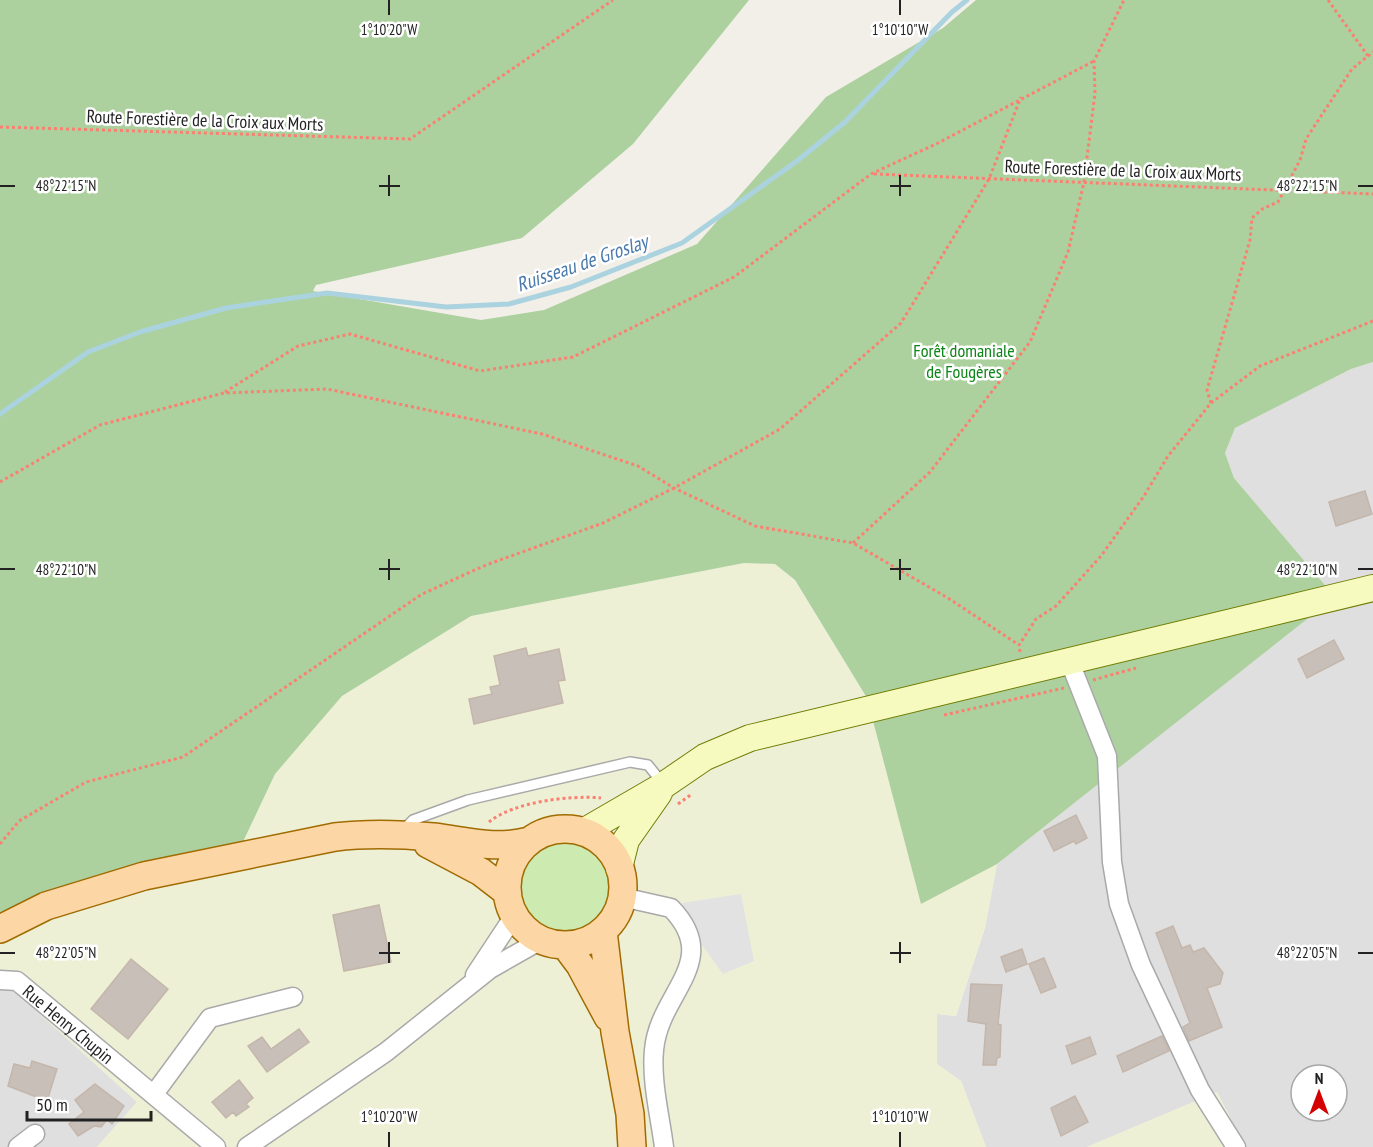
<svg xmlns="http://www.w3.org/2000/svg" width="1373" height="1147" font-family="'PT Sans Narrow',sans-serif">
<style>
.residential{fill:#e0dfdf;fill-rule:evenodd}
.farmland{fill:#eef0d5}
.grass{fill:#cdebb0}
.forest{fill:#add19e}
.parking{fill:#e2e2e2}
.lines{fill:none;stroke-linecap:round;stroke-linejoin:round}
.stream{stroke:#aad3df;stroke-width:5}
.building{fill:#c7bfb8;stroke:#c4b6ab;stroke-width:1.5}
.lane-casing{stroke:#a9a9a9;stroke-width:12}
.street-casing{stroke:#a9a9a9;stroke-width:21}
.secondary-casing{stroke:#707d05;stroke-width:28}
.primary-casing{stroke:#a06b00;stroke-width:30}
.path{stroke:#fa8072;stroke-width:3;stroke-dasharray:3 3;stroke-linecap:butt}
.lane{stroke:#fff;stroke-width:9}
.street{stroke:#fff;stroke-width:18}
.secondary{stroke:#f7fabf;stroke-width:26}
.primary{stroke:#fcd6a4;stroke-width:27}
.ticks{fill:none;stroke:#222;stroke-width:2}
.labels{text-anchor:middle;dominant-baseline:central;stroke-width:5;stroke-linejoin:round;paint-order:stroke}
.street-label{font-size:18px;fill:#222;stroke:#fff}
.park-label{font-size:18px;fill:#0c8416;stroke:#fff}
.water-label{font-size:20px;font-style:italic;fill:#4a7aab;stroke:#fff}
.ticks-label{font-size:15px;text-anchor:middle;fill:#222;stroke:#fff;stroke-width:5;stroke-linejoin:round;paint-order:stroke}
</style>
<rect width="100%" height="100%" fill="#f2efe9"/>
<path class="residential" d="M 1373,362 L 1373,1147 L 1245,1147 L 1217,1092 L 1087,1147 L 986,1147 L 961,1081 L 937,1064 L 937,1014 L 956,1016 L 985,928 L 997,864 L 1334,597 L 1234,478 L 1225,453 L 1235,428 L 1351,369 ZM 1301,1075 L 1337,1075 L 1337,1111 L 1301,1111 Z
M 0,978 L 137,1102 L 97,1147 L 0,1147 Z"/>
<path class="farmland" d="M 744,563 L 775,564 L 795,581 L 867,698 L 921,903 L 997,864 L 985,928 L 956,1016 L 937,1014 L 937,1064 L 961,1081 L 986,1147 L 97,1147 L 137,1102 L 0,978 L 0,912 L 233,863 L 275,774 L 342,696 L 471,616 Z
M 1217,1092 L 1245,1147 L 1087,1147 Z"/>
<path class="grass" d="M518 887a46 46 0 1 1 92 0a46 46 0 1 1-92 0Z"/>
<path class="forest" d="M 0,0 L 749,0 L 633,144 L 522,238 L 316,285 L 313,291 L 481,320 L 544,310 L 697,244 L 826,97 L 943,28 L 976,0 L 1373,0 L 1373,362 L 1351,369 L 1235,428 L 1225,453 L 1234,478 L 1335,597 L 997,864 L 921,904 L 867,698 L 795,580 L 775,564 L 744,563 L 471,616 L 342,696 L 275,774 L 233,863 L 0,912 Z"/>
<path class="parking" d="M 741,894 L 754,961 L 723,974 L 702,945 L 682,903 Z"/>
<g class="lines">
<path class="stream" d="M 0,414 L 88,352 L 140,332 L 226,308 L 327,293 L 446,307 L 509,304 L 571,287 L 682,243 L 797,161 L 845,122 L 952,12 L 967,0"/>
</g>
<path class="building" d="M 1365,491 L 1372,514 L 1336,526 L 1329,502 Z
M 1334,640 L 1344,659 L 1307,678 L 1298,659 Z
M 526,648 L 528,656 L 559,649 L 565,680 L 558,681 L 563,703 L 474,724 L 469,699 L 492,694 L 490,687 L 500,685 L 494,656 Z
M 1076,815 L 1087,838 L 1076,844 L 1074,841 L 1054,851 L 1044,831 Z
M 379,905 L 391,962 L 344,971 L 333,915 Z
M 1173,926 L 1182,948 L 1190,945 L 1193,952 L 1204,948 L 1223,973 L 1220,984 L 1207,988 L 1222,1027 L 1189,1041 L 1183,1027 L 1190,1023 L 1156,933 Z
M 1022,949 L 1027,964 L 1006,972 L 1001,957 Z
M 1044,958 L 1056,987 L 1041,993 L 1029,964 Z
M 131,959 L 168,989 L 128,1039 L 91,1009 Z
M 971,984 L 1002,985 L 998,1024 L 1001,1025 L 1000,1057 L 997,1058 L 996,1065 L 983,1065 L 986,1024 L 968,1021 Z
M 299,1029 L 309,1042 L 267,1072 L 248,1046 L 262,1037 L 271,1049 Z
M 1162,1036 L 1169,1051 L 1123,1072 L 1117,1056 Z
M 1090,1037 L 1096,1054 L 1072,1064 L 1066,1046 Z
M 32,1061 L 57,1069 L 47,1101 L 8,1086 L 14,1064 L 30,1068 Z
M 239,1080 L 253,1098 L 246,1104 L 249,1107 L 236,1116 L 233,1112 L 226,1118 L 212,1102 Z
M 95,1084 L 124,1106 L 112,1124 L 107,1120 L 101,1127 L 94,1126 L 78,1136 L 69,1124 L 84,1112 L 75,1100 Z
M 1075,1096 L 1088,1122 L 1061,1136 L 1051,1108 Z"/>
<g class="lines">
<defs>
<path id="lane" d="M 403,830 L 413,820 L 468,800 L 630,762 L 648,765 L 664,785"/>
<g id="street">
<path d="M 1069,660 L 1107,756 L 1112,862 L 1119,904 L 1141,965 L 1200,1090 L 1236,1147"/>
<path d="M 622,897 L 671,908 C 723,962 659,992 654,1050 C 651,1081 660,1116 664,1147"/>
<path d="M 475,975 L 514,916"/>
<path id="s1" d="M 0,980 L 17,981 L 216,1147"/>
<path d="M 154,1094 L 210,1018 L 293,997"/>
<path d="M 18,1147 L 35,1134"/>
<path d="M 247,1147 L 386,1052 L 490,969 L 541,940"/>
</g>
<path id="secondary" d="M 583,832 L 664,785 L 705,757 L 750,738 L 1373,588
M 619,868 L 626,840 L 659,793"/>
<path id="primary" d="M507 887a58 58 0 1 1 116 0a58 58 0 1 1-116 0Z
M 428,844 L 481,872 L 507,892
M 0,929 L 46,906 L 144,876 L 335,837 C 368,833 399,834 433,837 C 468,841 493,850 529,841
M 603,931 L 615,1032 L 630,1114 L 632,1147
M 565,945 L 580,965 L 608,1017"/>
</defs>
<use href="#lane" class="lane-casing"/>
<use href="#street" class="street-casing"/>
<use href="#secondary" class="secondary-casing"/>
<use href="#primary" class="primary-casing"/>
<path class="path" d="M 1328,0 L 1368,56
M 0,127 L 410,139 L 613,0
M 874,174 L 1373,194
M 225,392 L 298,346 L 350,334 L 480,371 L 573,357 L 734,277 L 871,174 L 938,143 L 1094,61
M 1211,403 L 1260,366 L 1373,321
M 0,482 L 100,425 L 224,393 L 327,389 L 542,434 L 638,466 L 674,488 L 755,526 L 853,543 L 948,598 L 1019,645
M 853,543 L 930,472 L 1030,342 L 1068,252 L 1084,182 L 1095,93 L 1094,61 L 1124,0
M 1020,652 L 1019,645 L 1036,619 L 1056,606 L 1101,556 L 1144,496 L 1168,456 L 1211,403 L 1207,390 L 1250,240 L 1252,218 L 1262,209 L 1278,202 L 1300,160 L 1306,139 L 1352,69 L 1373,52
M 1093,680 L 1136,668
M 944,715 L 1064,688
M 678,804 L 692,794
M 489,822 C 513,802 570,795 601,798
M 0,844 L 19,821 L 86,782 L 183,757 L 422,594 L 486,565 L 603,523 L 674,488 L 780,429 L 901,323 L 989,179 L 1021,97"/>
<use href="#lane" class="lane"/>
<use href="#street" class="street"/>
<use href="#secondary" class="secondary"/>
<use href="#primary" class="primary"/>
</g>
<path class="ticks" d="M 389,0 L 389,15M 900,0 L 900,15M 389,175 L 389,196M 900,175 L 900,196M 0,186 L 15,186M 379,186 L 400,186M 890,186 L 911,186M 1358,186 L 1373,186M 389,559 L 389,580M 900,559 L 900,580M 0,569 L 15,569M 379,569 L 400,569M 890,569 L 911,569M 1358,569 L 1373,569M 389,942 L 389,963M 900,942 L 900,963M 0,953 L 15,953M 379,953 L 400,953M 890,953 L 911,953M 1358,953 L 1373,953M 389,1132 L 389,1147M 900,1132 L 900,1147"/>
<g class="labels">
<g class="street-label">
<text transform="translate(205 120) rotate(2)">Route Forestière de la Croix aux Morts</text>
<text transform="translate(1123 170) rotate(2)">Route Forestière de la Croix aux Morts</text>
<text stroke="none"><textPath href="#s1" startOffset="84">Rue Henry Chupin</textPath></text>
</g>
<g class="park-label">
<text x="964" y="350">Forêt domaniale<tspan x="964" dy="21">de Fougères</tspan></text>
</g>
<g class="water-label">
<text transform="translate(582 263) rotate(-19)">Ruisseau de Groslay</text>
</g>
</g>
<g class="ticks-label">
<text x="389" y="35">1°10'20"W</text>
<text x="900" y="35">1°10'10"W</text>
<text x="66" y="191">48°22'15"N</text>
<text x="1307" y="191">48°22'15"N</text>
<text x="66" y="575">48°22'10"N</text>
<text x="1307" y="575">48°22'10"N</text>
<text x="66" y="958">48°22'05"N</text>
<text x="1307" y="958">48°22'05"N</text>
<text x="389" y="1122">1°10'20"W</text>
<text x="900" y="1122">1°10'10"W</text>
</g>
<g transform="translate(1319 1093)"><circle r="28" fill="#ffffff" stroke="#a7a7a7" stroke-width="1.5"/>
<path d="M0-4.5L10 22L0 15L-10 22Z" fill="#d40000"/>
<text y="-9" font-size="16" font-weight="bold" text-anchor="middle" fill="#222222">N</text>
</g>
<path d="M27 1111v9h124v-9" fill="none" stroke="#222222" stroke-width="3"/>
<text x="36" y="1111" font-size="18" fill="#222222" stroke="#ffffff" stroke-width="4.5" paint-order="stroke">50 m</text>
</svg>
